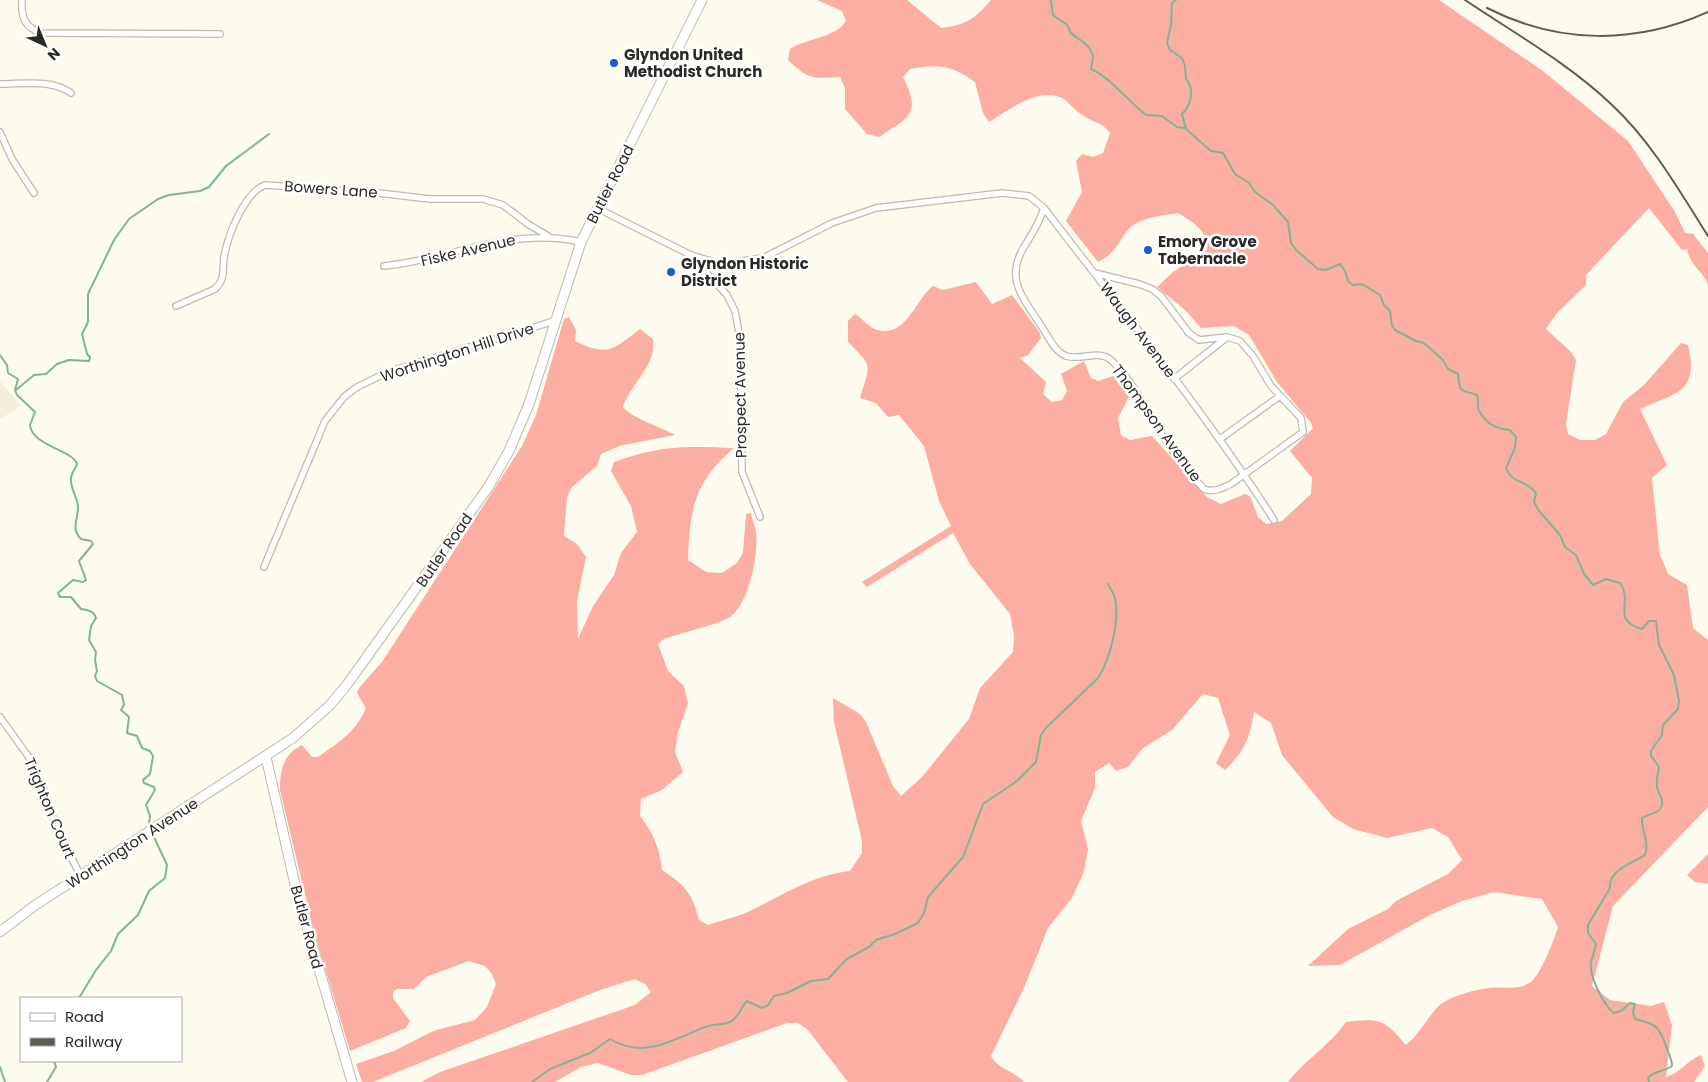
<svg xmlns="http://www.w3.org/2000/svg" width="1708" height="1082" font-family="Poppins,sans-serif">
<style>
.built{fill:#f5f0dd}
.forest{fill:#fcaea2}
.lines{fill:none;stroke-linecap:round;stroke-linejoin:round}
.stream{stroke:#7fb497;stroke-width:2}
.minor-casing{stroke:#bdbaaf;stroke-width:8}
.secondary-casing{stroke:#bdbaaf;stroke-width:11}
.minor{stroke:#fff;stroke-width:5.5}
.secondary{stroke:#fff;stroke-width:9}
.rail{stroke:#5f5d57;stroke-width:2}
.poi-dot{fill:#195dc8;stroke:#fff;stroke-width:2}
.labels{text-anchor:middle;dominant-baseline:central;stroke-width:5;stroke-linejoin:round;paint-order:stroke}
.poi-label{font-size:15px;font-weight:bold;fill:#2a2925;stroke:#fff;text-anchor:start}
.street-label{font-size:15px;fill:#2a2925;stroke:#fff}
</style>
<rect width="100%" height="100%" fill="#fdfaee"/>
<path class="built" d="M 0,381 L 21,406 L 0,419 Z"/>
<path class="forest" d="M 817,0 L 907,0 L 941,28 C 966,25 975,19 991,0 L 1439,0 L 1543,71 L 1628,141 L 1675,212 L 1685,233 L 1693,234 L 1708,253 L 1708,285 C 1702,269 1691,268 1687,249 L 1682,250 L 1649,208 L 1586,275 L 1586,285 L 1557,313 L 1546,329 L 1571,352 L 1576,360 L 1566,424 L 1568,434 L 1580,440 L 1595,440 L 1606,434 L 1623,402 L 1644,385 L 1681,343 L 1688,345 C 1700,393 1675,393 1640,409 L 1667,465 L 1652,478 L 1660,555 L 1668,574 L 1687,585 L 1693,628 L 1708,640 L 1708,807 L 1613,906 L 1592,986 L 1610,1000 L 1651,1006 L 1664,1002 L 1672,1025 L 1666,1077 C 1681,1073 1687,1060 1701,1055 L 1705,1066 L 1694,1082 L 1288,1082 C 1305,1060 1330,1045 1346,1022 C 1380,1018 1384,1019 1406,1045 C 1421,1033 1429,1014 1441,1004 C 1454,995 1474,990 1489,988 C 1502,986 1519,991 1531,982 C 1541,974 1554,940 1558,927 L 1542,899 L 1494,892 L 1462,901 L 1430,915 L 1340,965 L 1308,966 L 1348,929 L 1388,909 L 1396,901 L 1448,874 L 1462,860 L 1448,837 L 1432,828 L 1387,838 L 1353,829 L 1333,817 L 1282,755 L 1271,723 L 1254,712 C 1250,738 1244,752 1225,770 L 1216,763 L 1230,735 L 1218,698 L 1203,694 L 1172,730 L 1142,749 L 1128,767 L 1116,771 L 1109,763 L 1095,772 L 1095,788 L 1081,821 L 1088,849 L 1084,872 L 1072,898 L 1048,928 L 1024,988 L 991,1056 C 999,1070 1013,1070 1024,1082 L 848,1082 L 807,1029 L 798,1023 L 787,1023 L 642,1075 L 631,1075 L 598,1063 L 581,1067 L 555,1082 L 421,1082 L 440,1072 L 635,1005 L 651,992 L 645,984 L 635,979 L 600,990 L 373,1082 L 362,1082 L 356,1064 L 394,1051 L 433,1031 L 475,1020 L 487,1007 L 496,984 L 492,974 L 485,966 L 469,961 L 426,977 L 414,989 L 397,989 L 393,992 L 393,998 L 410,1021 L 406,1028 L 350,1051 L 314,932 L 280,790 C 280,771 283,754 302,745 L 312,757 L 318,757 C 338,743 356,732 366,708 L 357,693 L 359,688 L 382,662 L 522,446 L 536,415 L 564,319 L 569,317 L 576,330 L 575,341 C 608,357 613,350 640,329 L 653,339 C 657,366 630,384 623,407 C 633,419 659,426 675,435 L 619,446 L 601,454 L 597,466 L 572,487 L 567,497 L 564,536 L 577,544 L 586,557 L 577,601 L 578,639 L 593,606 L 614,575 L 621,553 L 637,532 L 631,506 L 611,471 L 614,462 C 661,445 686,446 734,448 C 694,482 690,509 688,560 L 706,572 L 722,573 L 737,563 L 743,553 L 746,514 L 751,513 C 752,519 755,526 756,532 C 759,554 749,604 730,617 C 720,624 677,634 664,639 L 658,644 L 668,671 L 684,686 L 688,704 L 678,732 L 675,752 L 683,772 L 662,790 L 641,799 L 640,816 C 653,832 660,849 662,870 C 685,885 693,894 699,920 L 708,925 C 722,920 738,917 752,910 C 785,894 813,875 850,871 L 862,853 L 862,841 L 834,722 L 833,698 L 860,714 L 866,722 L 893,786 L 901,796 L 922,777 L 969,719 L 980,688 L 1013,652 L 1014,636 L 1010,614 L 970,564 L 953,533 L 867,587 L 862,582 L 951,526 L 939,501 L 924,446 L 899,415 L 888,417 L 876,403 L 860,398 C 870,363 874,368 848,342 L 848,321 L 855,314 C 862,318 870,329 878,330 C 907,337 914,301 933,286 L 943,290 L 976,282 L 992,304 L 1012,295 L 1040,333 L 1041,338 L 1028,355 L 1020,358 L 1046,382 L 1043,394 L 1052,402 L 1062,400 L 1067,391 L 1061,374 L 1084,361 L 1091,378 L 1098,381 L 1113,376 L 1129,397 L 1118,418 L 1121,435 L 1130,440 L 1152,436 L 1207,497 L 1221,504 L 1245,494 L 1250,496 L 1258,517 L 1266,524 L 1282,521 L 1311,494 L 1312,478 L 1290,451 L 1313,428 L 1311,423 L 1277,382 L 1249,335 L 1234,326 L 1201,328 L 1185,310 L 1157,287 L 1173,272 L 1207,250 C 1210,232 1191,221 1178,213 C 1162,216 1138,217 1127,231 C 1118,244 1113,255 1098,262 L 1066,221 L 1082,192 L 1076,161 L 1082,154 L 1093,157 L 1103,153 L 1110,133 C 1100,120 1092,123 1081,114 C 1074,110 1068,100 1060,97 C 1036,88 1009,110 989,122 L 983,113 L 975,82 C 951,65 939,64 910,69 L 903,77 C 922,115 909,117 879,137 L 867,134 L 845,109 L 845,88 L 840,77 C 812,79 808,79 788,60 L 790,49 C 807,38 835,38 846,21 L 842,11 Z
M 1708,854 L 1708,884 L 1695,882 L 1687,875 Z"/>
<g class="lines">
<path class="stream" d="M 1051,0 L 1053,15 C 1060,22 1069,22 1070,32 C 1078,40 1091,44 1093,57 C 1093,61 1091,65 1091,69 C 1111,78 1128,101 1146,115 L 1162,116 L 1177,127 L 1184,128
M 1176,0 L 1172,3 L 1171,25 L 1167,43 L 1170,50 L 1182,58 L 1185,66 L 1186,79 C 1195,89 1191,106 1182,114 L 1186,129 L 1211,151 L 1223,153 L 1235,174 L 1249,183 L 1255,192 L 1273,205 L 1288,222 L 1291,243 L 1296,250 L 1318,269 L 1326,270 L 1340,264 L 1345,271 L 1348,281 L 1353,285 L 1362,284 L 1380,295 L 1384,305 L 1390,311 L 1392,325 L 1395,330 L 1416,341 L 1424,343 L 1442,359 L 1448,369 L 1458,374 C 1460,394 1460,389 1477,395 C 1479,400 1477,407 1479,411 C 1486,424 1496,429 1510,430 L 1516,437 L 1515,448 L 1506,468 C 1512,484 1527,480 1536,493 L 1534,502 L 1539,511 L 1560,535 L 1565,547 L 1576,555 L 1584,574 L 1593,585 L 1606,579 L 1620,583 C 1634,602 1610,620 1642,629 L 1649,621 L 1656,621 L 1659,645 L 1674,675 L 1679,701 L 1678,709 L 1663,725 L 1662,735 L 1651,751 L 1651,756 L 1659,767 C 1658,773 1656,780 1657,787 C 1658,794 1666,801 1660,809 C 1656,814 1648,814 1642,818 C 1641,831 1650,842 1645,855 C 1633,863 1608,870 1610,888 L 1588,925 L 1588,933 L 1596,944 C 1595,951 1592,957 1591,963 C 1589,976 1604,1006 1614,1013 L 1621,1011 L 1630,1003 L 1635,1004 L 1633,1012 L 1635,1019 C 1656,1024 1659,1026 1666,1046 C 1668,1053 1672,1058 1672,1066 C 1664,1072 1655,1070 1648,1078 L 1649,1082
M 0,355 L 7,365 L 8,373 L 18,379 L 15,390 L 17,395 L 35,412 L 30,425 C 32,446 73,450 77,464 C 75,470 71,473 71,479 C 70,488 77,496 78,506 C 79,518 70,528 81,539 L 91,541 L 93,544 L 79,561 L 86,580 L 83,582 L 73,580 L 58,593 L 60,597 L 71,597 L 81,609 C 88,610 94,611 96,618 L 91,626 L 89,640 L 96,652 L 95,660 L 97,671 L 95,676 L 97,681 L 122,695 L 124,705 L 121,710 L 129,717 L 127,733 L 137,736 L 142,748 L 150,751 L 153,756 L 150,774 L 143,780 L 144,783 L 154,787 L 155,790 L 146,805 L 150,816 L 149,823
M 16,390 L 34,375 L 46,374 L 57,364 L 69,360 L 89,361 L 90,357 L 87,354 L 82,334 L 88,322 L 88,294 L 114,240 L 129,219 L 158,199 L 169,195 L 200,191 L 209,187 L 226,166 L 269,134
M 79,998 L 96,970 L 111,951 L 118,934 L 138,915 L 149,891 L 165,878 L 167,865 L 154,837
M 0,1067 L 5,1082
M 47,1082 L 56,1067 L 54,1061
M 532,1082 L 550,1069 L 590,1053 L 610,1039 C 646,1060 672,1039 708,1026 C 715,1024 724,1025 730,1022 C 739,1018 740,1008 747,1001 L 762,1008 L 768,1005 L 774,996 L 787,993 L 811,981 L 828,979 L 847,959 L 869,947 L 876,940 L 895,934 L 918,923 L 924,913 L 928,897 L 963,857 L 983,804 L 1017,781 L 1036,762 L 1041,735 L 1046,728 L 1098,678 C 1110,660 1120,620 1115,598 C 1114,593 1110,589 1108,584"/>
<defs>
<path id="minor" d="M 22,0 C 21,16 24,28 42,33 L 220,34
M 0,84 C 24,84 51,79 71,93
M 0,132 L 12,159 L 34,193
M 597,208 L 691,255 L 720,264 L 763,258 L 832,223 L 876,208 L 1002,193 L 1029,196 L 1044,208 C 1122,310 1204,411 1274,520
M 1044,208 C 1040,221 1034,231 1027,242 C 1004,276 1020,294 1040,324 C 1047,334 1054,351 1066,356 C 1083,361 1100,348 1113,362 C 1135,384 1148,412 1164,438 C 1175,455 1190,474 1204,489 C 1213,493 1223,488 1231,484 L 1303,432 L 1301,418 L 1271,386 L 1253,356 L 1240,341 L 1227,337 L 1199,340 L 1189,333 L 1161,296 L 1152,289 L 1139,284 L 1095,273
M 692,257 L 727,295 L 735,311 L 740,339 L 742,472 L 760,517
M 384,266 C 453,259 510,226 581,242
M 176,306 L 215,289 C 226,279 222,270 224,257 C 228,235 244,193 265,185 L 379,193 L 430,199 L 483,199 L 503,205 L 528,224 L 548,236
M 1174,379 L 1226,338
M 1220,439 L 1280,396
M 264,567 L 325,421 L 344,397 L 357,387 L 388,372 L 554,321
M 0,717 L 28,756 L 43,787 L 58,833 L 81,876"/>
<path id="secondary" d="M 266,757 L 297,893 L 352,1082
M 0,932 L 34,906 L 293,738 L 329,706 L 346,686 L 489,486 L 509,451 L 529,404 L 581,242 L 702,0"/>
</defs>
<use href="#minor" class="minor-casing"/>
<use href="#secondary" class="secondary-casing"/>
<use href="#minor" class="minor"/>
<use href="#secondary" class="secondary"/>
<path class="rail" d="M 1465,0 C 1514,33 1568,63 1611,104 C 1651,141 1679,190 1708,236
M 1487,8 C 1558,44 1635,45 1708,12"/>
</g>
<g class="poi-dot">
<circle cx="614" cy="63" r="5"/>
<circle cx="1148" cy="250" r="5"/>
<circle cx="671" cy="272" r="5"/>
</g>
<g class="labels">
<g class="poi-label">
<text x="624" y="54">Glyndon United<tspan x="624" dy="17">Methodist Church</tspan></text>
<text x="1158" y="241">Emory Grove<tspan x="1158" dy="17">Tabernacle</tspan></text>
<text x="681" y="263">Glyndon Historic<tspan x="681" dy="17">District</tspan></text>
</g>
<g class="street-label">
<text transform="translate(610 184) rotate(-63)">Butler Road</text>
<text transform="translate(331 189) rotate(4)">Bowers Lane</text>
<text transform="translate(468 250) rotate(-13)">Fiske Avenue</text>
<text transform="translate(1138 330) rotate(53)">Waugh Avenue</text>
<text transform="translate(457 352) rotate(-18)">Worthington Hill Drive</text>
<text transform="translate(740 395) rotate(-91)">Prospect Avenue</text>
<text transform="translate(1157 423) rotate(54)">Thompson Avenue</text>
<text transform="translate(444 550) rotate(-55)">Butler Road</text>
<text transform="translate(50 808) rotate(67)">Trighton Court</text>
<text transform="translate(132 843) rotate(-33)">Worthington Avenue</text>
<text transform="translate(307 927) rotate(75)">Butler Road</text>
</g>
</g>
<rect x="20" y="997" width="162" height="65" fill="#ffffff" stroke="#aaa9a8"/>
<rect x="30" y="1013" width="25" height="8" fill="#ffffff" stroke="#aaa9a8"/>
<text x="65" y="1022" font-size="15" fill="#2a2925">Road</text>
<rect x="30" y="1038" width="25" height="8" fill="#5f5d57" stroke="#aaa9a8"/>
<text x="65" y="1047" font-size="15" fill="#2a2925">Railway</text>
<g transform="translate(45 45) rotate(136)" stroke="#ffffff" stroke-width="4" paint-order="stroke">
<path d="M0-4L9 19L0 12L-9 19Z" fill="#2a2925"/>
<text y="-8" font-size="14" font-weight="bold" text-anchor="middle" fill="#2a2925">N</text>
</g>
</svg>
